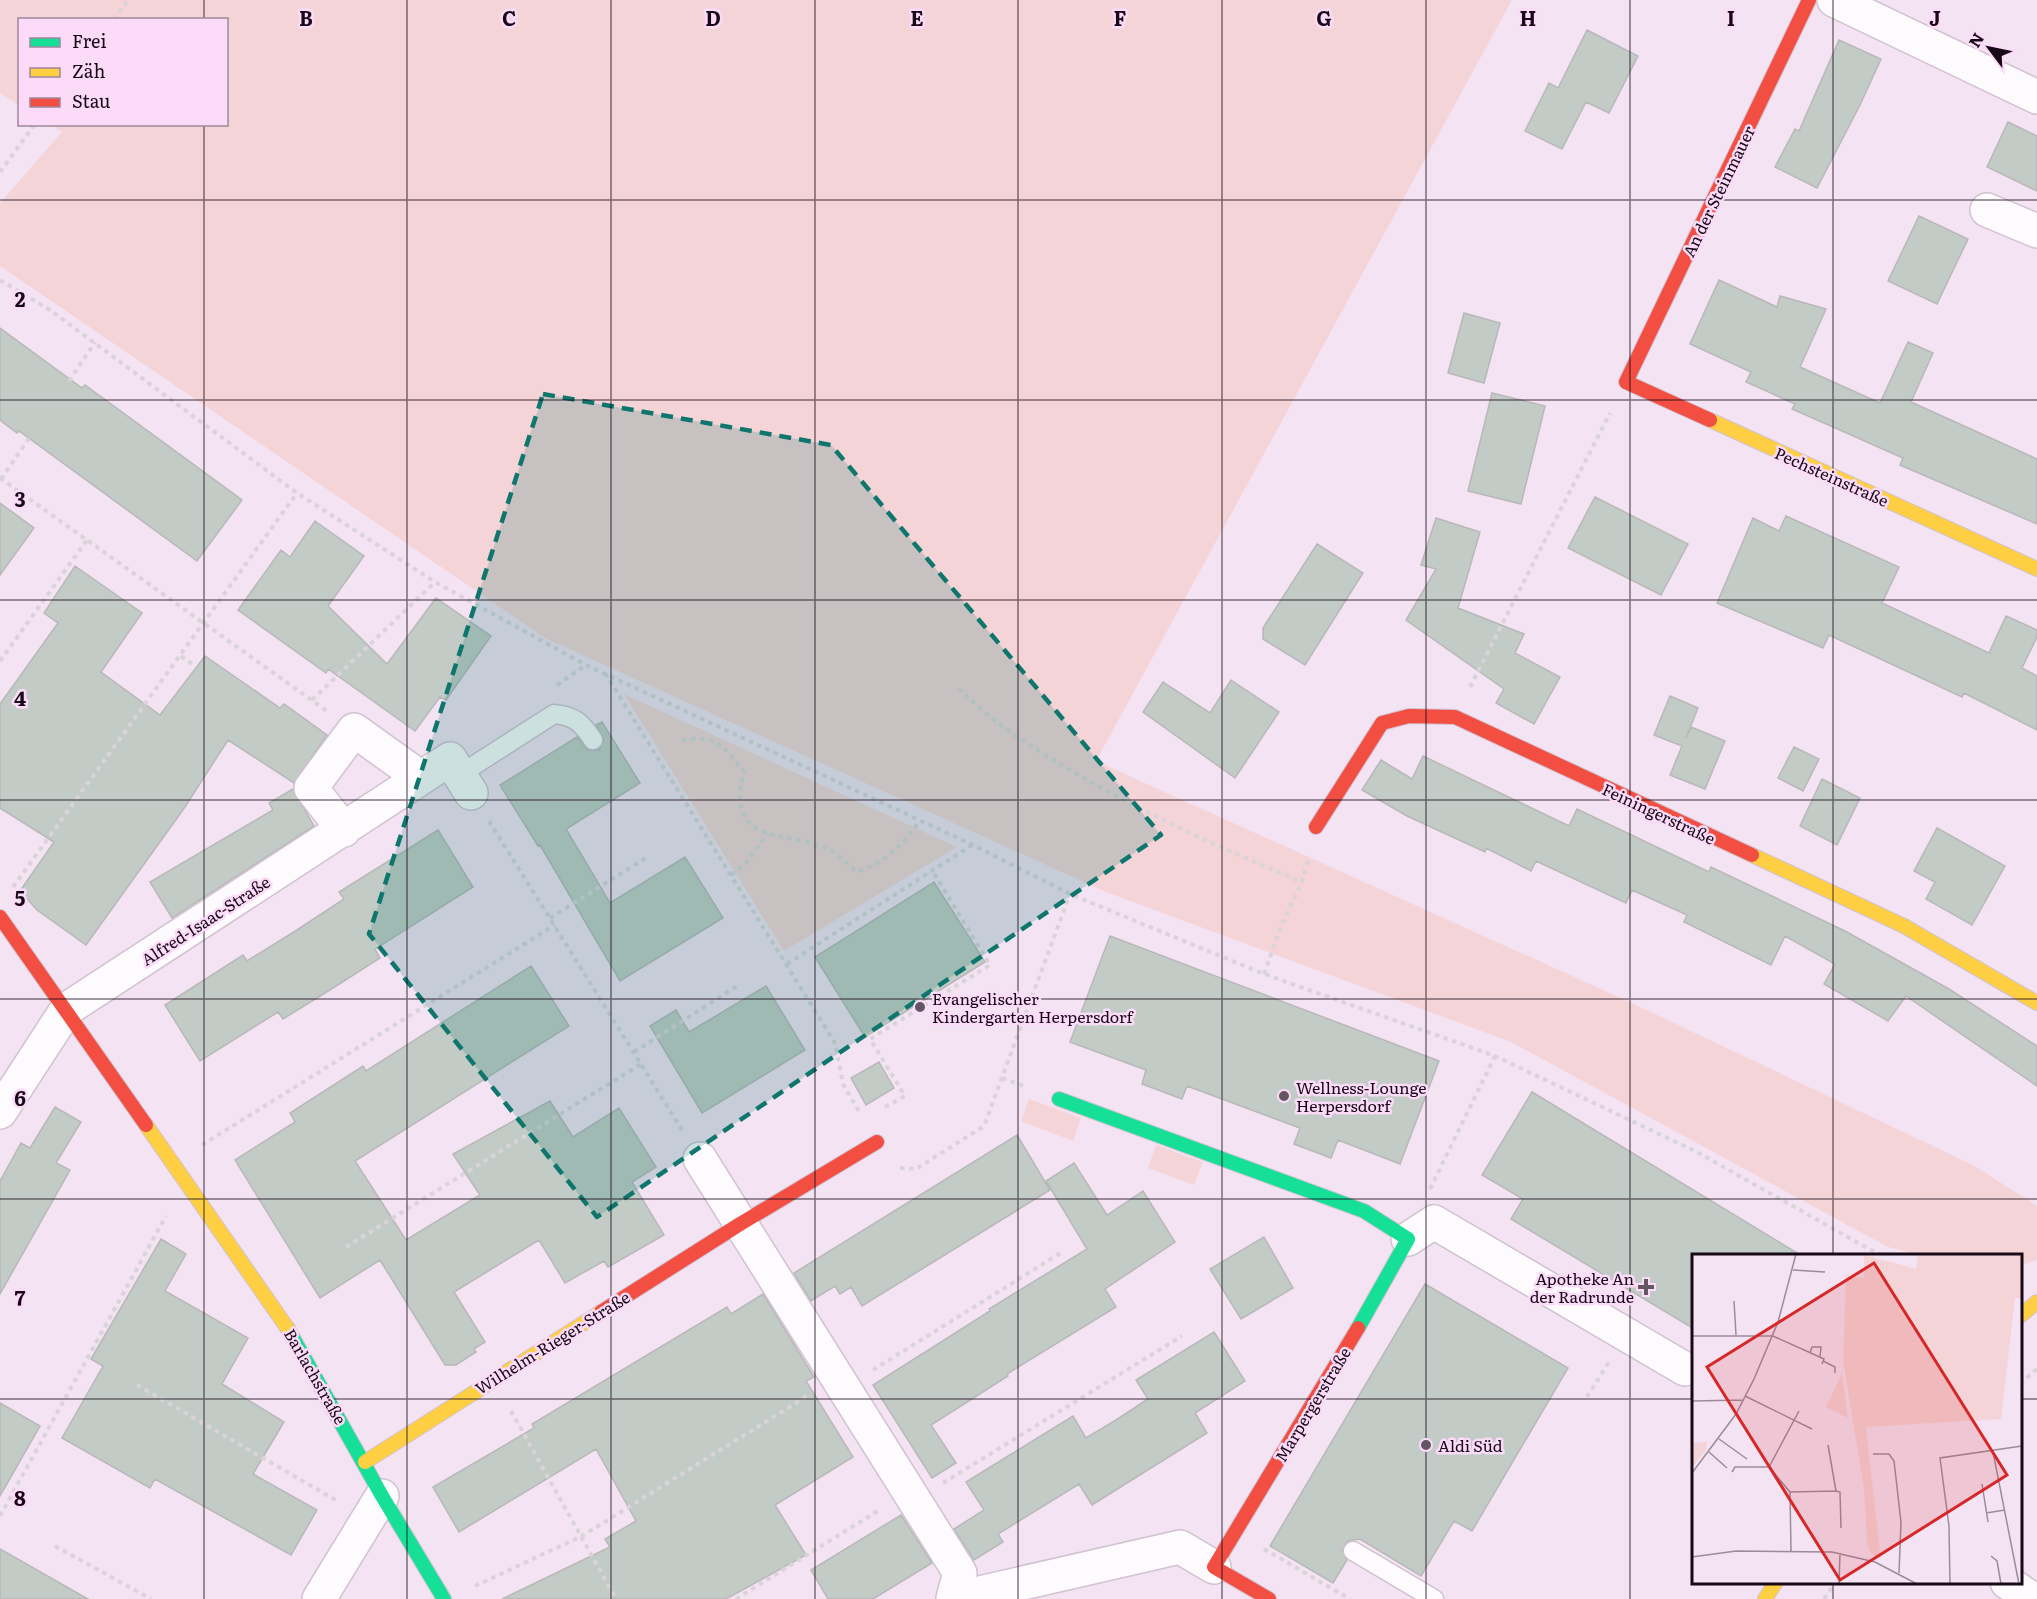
<svg xmlns="http://www.w3.org/2000/svg" width="2037" height="1599" font-family="Literata,serif">
<style>
.green{fill:#f5d4d7}
.building{fill:#c2cbc5;stroke:#b8b8b9;stroke-width:1.5}
.lines{fill:none;stroke-linecap:round;stroke-linejoin:round}
.lane-casing{stroke:#d1c2d0;stroke-width:21}
.street-casing{stroke:#d1c2d0;stroke-width:36}
.fast-casing{stroke:#d1c2d0;stroke-width:16}
.slow-casing{stroke:#d1c2d0;stroke-width:16}
.jam-casing{stroke:#d1c2d0;stroke-width:16}
.path{stroke:#d9d4d9;stroke-width:4;stroke-dasharray:4.5 4.5;stroke-linecap:butt}
.lane{stroke:#fdfbfd;stroke-width:18}
.street{stroke:#fdfbfd;stroke-width:33}
.fast{stroke:#16e098;stroke-width:14}
.slow{stroke:#ffcf43;stroke-width:14}
.jam{stroke:#f24e42;stroke-width:14}
.marked{fill:#0f766e;fill-opacity:0.2;stroke:#0f766e;stroke-width:4.5;stroke-dasharray:12 8;stroke-linejoin:round}
.grid{fill:none;stroke:#170916;stroke-width:1.5;stroke-opacity:0.55}
.poi-dot{fill:#645563;stroke:#fcdbf9;stroke-width:2}
.labels{text-anchor:middle;dominant-baseline:central;stroke-width:5;stroke-linejoin:round;paint-order:stroke}
.street-label{font-size:16px;fill:#170916;stroke:#fcdbf9}
.poi-label{font-size:16px;fill:#170916;stroke:#fcdbf9;text-anchor:start}
.inset-road{fill:none;stroke:#9c8c9b;stroke-width:1.5}
.view{fill:#d62828;fill-opacity:0.15;stroke:#d62828;stroke-width:3}
.inset-edge{fill:none;stroke:#170916;stroke-width:3}
.grid-label{font-size:20px;text-anchor:middle;font-weight:bold;fill:#170916;stroke:#fcdbf9;stroke-width:5;stroke-linejoin:round;paint-order:stroke}
</style>
<rect width="100%" height="100%" fill="#f4e3f3"/>
<path class="green" d="M 0,0 L 1512,0 L 1096,761 L 1634,1004 L 1973,1165 L 2037,1206 L 2037,1260 L 2021,1265 L 2020,1256 L 1920,1255 L 1888,1247 L 1511,1042 L 1106,892 L 545,638 L 0,266 L 0,203 L 62,132 L 51,125 L 226,124 L 226,20 L 20,20 L 19,105 L 0,93 Z
M 624,694 L 957,847 L 784,951 Z
M 1029,1099 L 1081,1118 L 1073,1141 L 1021,1121 Z
M 1156,1145 L 1203,1162 L 1194,1185 L 1148,1168 Z"/>
<path class="building" d="M 1587,30 L 1638,56 L 1609,113 L 1586,102 L 1562,149 L 1525,131 L 1549,83 L 1558,88 Z
M 1839,40 L 1881,59 L 1860,105 L 1817,188 L 1775,167 L 1795,129 L 1799,131 Z
M 2008,122 L 2037,136 L 2037,191 L 1987,167 Z
M 1919,216 L 1968,239 L 1937,304 L 1888,281 Z
M 1719,280 L 1777,307 L 1780,296 L 1826,309 L 1800,367 L 1880,403 L 1908,342 L 1933,353 L 1911,402 L 2037,459 L 2037,524 L 1900,465 L 1903,458 L 1792,409 L 1795,404 L 1746,382 L 1751,372 L 1690,344 Z
M 1464,313 L 1500,323 L 1484,383 L 1448,373 Z
M 0,328 L 82,388 L 85,385 L 242,500 L 197,561 L 19,431 L 17,433 L 0,420 Z
M 1492,393 L 1545,406 L 1521,504 L 1468,491 Z
M 1595,497 L 1688,544 L 1661,595 L 1568,548 Z
M 0,503 L 34,528 L 0,575 Z
M 1786,516 L 1899,567 L 1882,603 L 1989,653 L 2006,616 L 2037,630 L 2037,637 L 2022,668 L 2037,676 L 2037,730 L 1964,693 L 1962,697 L 1829,635 L 1823,648 L 1717,603 L 1753,518 L 1779,531 Z
M 1436,518 L 1480,532 L 1458,608 L 1524,634 L 1515,653 L 1560,677 L 1534,724 L 1496,703 L 1504,689 L 1406,620 L 1436,569 L 1421,565 Z
M 315,521 L 364,556 L 328,606 L 387,664 L 436,598 L 491,636 L 446,700 L 440,697 L 415,731 L 328,669 L 326,673 L 238,610 L 281,550 L 290,557 Z
M 1317,544 L 1363,573 L 1305,665 L 1263,639 L 1263,628 Z
M 75,566 L 142,613 L 101,672 L 160,715 L 205,656 L 280,708 L 284,704 L 327,735 L 294,783 L 228,740 L 185,807 L 86,945 L 37,910 L 20,891 L 54,842 L 0,808 L 0,704 L 58,623 L 44,613 Z
M 1231,680 L 1279,712 L 1235,778 L 1143,712 L 1163,682 L 1210,713 Z
M 1670,696 L 1698,708 L 1686,738 L 1691,727 L 1725,741 L 1705,789 L 1670,775 L 1682,746 L 1654,735 Z
M 602,722 L 640,783 L 566,829 L 610,903 L 685,857 L 723,918 L 620,981 L 540,845 L 538,846 L 500,785 L 577,737 L 588,750 L 599,750 L 604,739 L 596,725 Z
M 1794,747 L 1819,759 L 1803,791 L 1778,778 Z
M 1423,756 L 1569,826 L 1577,809 L 1709,872 L 1711,867 L 1845,931 L 1949,989 L 2037,1046 L 2037,1086 L 1906,996 L 1888,1021 L 1824,984 L 1835,964 L 1785,936 L 1771,965 L 1684,922 L 1687,915 L 1632,890 L 1626,903 L 1536,861 L 1531,871 L 1486,848 L 1485,852 L 1407,816 L 1362,790 L 1381,760 L 1412,779 Z
M 1822,779 L 1860,798 L 1837,845 L 1800,826 Z
M 293,789 L 314,826 L 172,918 L 150,882 L 273,810 L 269,803 Z
M 1937,828 L 2005,866 L 1972,925 L 1926,899 L 1935,882 L 1914,871 Z
M 438,830 L 473,887 L 375,949 L 380,958 L 333,988 L 283,1019 L 278,1012 L 200,1061 L 165,1005 L 243,955 L 247,961 L 297,930 L 344,899 L 339,892 Z
M 934,882 L 985,962 L 865,1037 L 815,957 Z
M 1110,936 L 1439,1061 L 1400,1164 L 1338,1140 L 1331,1158 L 1294,1144 L 1300,1128 L 1187,1086 L 1182,1099 L 1142,1084 L 1146,1070 L 1070,1042 Z
M 531,966 L 569,1026 L 355,1161 L 406,1240 L 480,1195 L 453,1154 L 550,1101 L 573,1137 L 619,1108 L 656,1167 L 632,1182 L 664,1235 L 608,1267 L 604,1261 L 565,1283 L 539,1240 L 454,1292 L 485,1342 L 474,1349 L 476,1352 L 456,1365 L 445,1365 L 380,1260 L 320,1298 L 235,1160 L 295,1122 L 290,1113 L 363,1066 L 366,1071 Z
M 766,986 L 805,1050 L 702,1113 L 650,1026 L 676,1010 L 689,1032 Z
M 879,1062 L 894,1088 L 866,1105 L 851,1078 Z
M 1532,1092 L 1802,1256 L 1694,1256 L 1694,1329 L 1511,1219 L 1523,1199 L 1482,1175 Z
M 55,1107 L 81,1122 L 56,1163 L 70,1170 L 0,1294 L 0,1181 L 21,1143 L 30,1148 Z
M 1017,1135 L 1050,1190 L 862,1306 L 851,1287 L 840,1294 L 835,1286 L 811,1301 L 794,1273 Z
M 1074,1163 L 1107,1215 L 1143,1191 L 1175,1242 L 1105,1289 L 1116,1307 L 1007,1374 L 1008,1376 L 931,1425 L 956,1463 L 932,1478 L 873,1385 L 990,1311 L 989,1309 L 1087,1249 L 1046,1181 Z
M 1264,1237 L 1293,1288 L 1241,1319 L 1210,1269 Z
M 161,1239 L 186,1254 L 165,1291 L 248,1338 L 222,1384 L 284,1422 L 253,1474 L 317,1510 L 291,1555 L 155,1479 L 150,1488 L 62,1438 L 103,1366 L 91,1359 Z
M 1425,1284 L 1568,1368 L 1472,1531 L 1454,1521 L 1421,1576 L 1360,1539 L 1348,1541 L 1342,1550 L 1347,1560 L 1333,1583 L 1270,1546 Z
M 763,1294 L 814,1377 L 806,1381 L 853,1457 L 775,1505 L 806,1555 L 726,1599 L 502,1599 L 610,1547 L 605,1539 L 636,1521 L 596,1449 L 459,1532 L 433,1487 L 534,1428 L 532,1424 L 727,1307 L 731,1314 Z
M 1214,1332 L 1245,1381 L 1195,1413 L 1207,1433 L 1092,1505 L 1079,1484 L 998,1534 L 1003,1542 L 974,1560 L 954,1529 L 984,1510 L 966,1482 L 1073,1416 L 1086,1438 L 1116,1420 L 1148,1399 L 1136,1380 Z
M 0,1403 L 40,1426 L 0,1496 Z
M 901,1515 L 932,1563 L 873,1599 L 828,1599 L 811,1570 Z
M 0,1549 L 88,1599 L 0,1599 Z"/>
<g class="lines">
<defs>
<path id="lane" d="M 459,775 L 554,714 C 575,716 582,723 593,740
M 1353,1551 L 1434,1599"/>
<path id="street" d="M 1834,0 L 2037,97
M 1987,210 L 2037,231
M 344,830 L 311,788 L 354,730 L 421,778
M 0,1112 L 67,1009 L 450,759 L 471,793
M 700,1159 L 960,1573 L 953,1598
M 1408,1239 L 1434,1222 L 1685,1369
M 2007,1582 L 2032,1599
M 319,1599 L 382,1496
M 953,1599 L 1180,1547 L 1214,1567"/>
<path id="fast" d="M 1059,1099 L 1364,1211 L 1408,1239 L 1358,1328
M 288,1329 L 382,1496 L 444,1599"/>
<path id="slow" d="M 1710,420 L 2037,569
M 1752,855 L 1904,926 L 2037,1003
M 146,1125 L 288,1329
M 2020,1316 L 2037,1302
M 365,1462 L 601,1312
M 1765,1599 L 1776,1582"/>
<path id="jam" d="M 1710,420 L 1626,382 L 1809,0
M 1316,827 L 1382,723 L 1409,716 L 1455,717 L 1752,855
M 0,917 L 146,1125
M 601,1312 L 740,1224 L 877,1142
M 1269,1599 L 1214,1567 L 1358,1328"/>
</defs>
<use href="#lane" class="lane-casing"/>
<use href="#street" class="street-casing"/>
<use href="#fast" class="fast-casing"/>
<use href="#slow" class="slow-casing"/>
<use href="#jam" class="jam-casing"/>
<path class="path" d="M 114,20 L 128,0
M 0,172 L 35,124
M 0,280 L 50,310 L 297,493 L 435,582 L 586,665 L 973,845 L 1070,894 L 1264,974 L 1495,1056 L 1695,1151 L 1869,1249 L 1885,1256
M 69,381 L 95,342
M 0,478 L 327,711
M 1,479 L 30,437
M 181,656 L 196,667
M 0,661 L 87,540
M 605,673 L 835,1043 L 843,1084 L 860,1113
M 557,685 L 586,665
M 1470,687 L 1610,413
M 959,688 C 992,723 1031,747 1072,771 C 1146,815 1223,849 1302,882
M 312,700 L 435,582
M 682,740 C 718,734 723,746 744,772 C 723,852 793,827 833,852 C 842,857 849,866 858,872 C 887,861 903,845 920,820
M 489,821 L 682,1130
M 731,875 L 746,863 L 768,833
M 13,887 L 297,493
M 550,918 L 649,856
M 787,964 L 972,845
M 1264,974 L 1281,926 L 1302,882 L 1308,860
M 634,1052 L 737,986
M 1002,1078 L 1027,1087
M 885,1107 L 905,1096 L 870,1039 L 990,965 L 932,870
M 202,1145 L 555,925
M 900,1168 L 916,1169 L 984,1126 L 1070,894
M 1430,1189 L 1495,1056
M 346,1247 L 641,1064
M 873,1370 L 1062,1252
M 2020,1384 L 2037,1369
M 137,1385 L 339,1502
M 1587,1397 L 1609,1362
M 511,1411 L 616,1599
M 943,1483 L 1182,1336
M 0,1516 L 166,1216
M 55,1546 L 151,1599
M 1264,1549 L 1350,1599
M 475,1586 L 582,1536 L 807,1396
M 736,1599 L 881,1509
M 1824,1599 L 1836,1582"/>
<use href="#lane" class="lane"/>
<use href="#street" class="street"/>
<use href="#fast" class="fast"/>
<use href="#slow" class="slow"/>
<use href="#jam" class="jam"/>
</g>
<path class="marked" d="M 543,394 L 831,445 L 1161,835 L 597,1217 L 369,934 Z"/>
<path class="grid" d="M 204,0 L 204,20M 407,0 L 407,1599M 611,0 L 611,1599M 815,0 L 815,1599M 1018,0 L 1018,1599M 1222,0 L 1222,1599M 1426,0 L 1426,1599M 1630,0 L 1630,1599M 1833,0 L 1833,1256M 204,124 L 204,1599M 0,200 L 2037,200M 0,400 L 2037,400M 0,600 L 2037,600M 0,800 L 2037,800M 0,999 L 2037,999M 0,1199 L 2037,1199M 0,1399 L 1694,1399M 2020,1399 L 2037,1399M 1833,1582 L 1833,1599"/>
<g class="poi-dot">
<circle cx="920" cy="1007" r="6"/>
<circle cx="1284" cy="1096" r="6"/>
<path d="M1643 1278h6v6h6v6h-6v6h-6v-6h-6v-6h6z"/>
<circle cx="1426" cy="1445" r="6"/>
</g>
<g class="labels">
<g class="street-label">
<text transform="translate(1718 191) rotate(-64)">An der Steinmauer</text>
<text transform="translate(1832 476) rotate(24)">Pechsteinstraße</text>
<text transform="translate(1659 813) rotate(25)">Feiningerstraße</text>
<text transform="translate(205 920) rotate(-33)">Alfred-Isaac-Straße</text>
<text transform="translate(552 1342) rotate(-32)">Wilhelm-Rieger-Straße</text>
<text transform="translate(316 1376) rotate(60)">Barlachstraße</text>
<text transform="translate(1312 1404) rotate(-59)">Marpergerstraße</text>
</g>
<g class="poi-label">
<text x="932" y="998">Evangelischer<tspan x="932" dy="18">Kindergarten Herpersdorf</tspan></text>
<text x="1296" y="1087">Wellness-Lounge<tspan x="1296" dy="18">Herpersdorf</tspan></text>
<text x="1634" y="1278" text-anchor="end">Apotheke An<tspan x="1634" dy="18">der Radrunde</tspan></text>
<text x="1438" y="1445">Aldi Süd</text>
</g>
</g>
<g transform="translate(1692 1254)">
<rect width="330" height="330" fill="#f4e3f3"/>
<path d="M 226,0 L 330,0 L 330,44 L 323,44 L 309,165 L 174,173 L 189,306 L 178,298 L 175,287 L 172,234 L 151,107 L 154,21 L 172,24 L 172,1 L 224,15 ZM 150,119 L 156,164 L 134,153 ZM 15,188 L 14,196 L 0,213 L 0,189 Z" fill="#f5d4d7"/>
<path class="inset-road" d="M 101,16 L 133,18M 42,47 L 44,81M 0,82 L 81,82 L 132,105 L 130,110M 118,99 L 120,93 L 129,93 L 128,103M 131,107 L 143,113 L 143,119M 53,142 L 120,175M 0,147 L 51,146M 27,185 L 55,205M 17,198 L 35,214M 301,198 L 327,330M 181,200 L 197,200 L 202,207 L 209,268 L 207,319M 77,213 L 107,157M 40,218 L 43,213 L 77,213 L 98,238M 0,219 L 44,160 L 62,125 L 86,68 L 104,0M 290,230 L 296,268M 144,237 L 148,238 L 149,274M 294,259 L 313,256M 99,297 L 98,238 L 144,237 L 136,191M 299,302 L 305,307 L 309,330M 0,303 L 44,297 L 140,298 L 183,308 L 225,330M 147,330 L 148,299M 258,330 L 257,272 L 248,204 L 330,192"/>
<path class="view" d="M 182,9 L 315,221 L 148,326 L 15,113 Z"/>
<rect width="330" height="330" class="inset-edge"/>
</g>
<g class="grid-label">
<text x="306" y="26">B</text>
<text x="509" y="26">C</text>
<text x="713" y="26">D</text>
<text x="917" y="26">E</text>
<text x="1120" y="26">F</text>
<text x="1324" y="26">G</text>
<text x="1528" y="26">H</text>
<text x="1731" y="26">I</text>
<text x="1935" y="26">J</text>
<text x="20" y="307">2</text>
<text x="20" y="507">3</text>
<text x="20" y="706">4</text>
<text x="20" y="906">5</text>
<text x="20" y="1106">6</text>
<text x="20" y="1306">7</text>
<text x="20" y="1506">8</text>
</g>
<rect x="18" y="18" width="210" height="108" fill="#fcdbf9" stroke="#a0879e" stroke-width="1.5"/>
<rect x="30" y="38" width="30" height="9" fill="#16e098" stroke="#a0879e" stroke-width="1.5"/>
<text x="72" y="48" font-size="18" fill="#170916">Frei</text>
<rect x="30" y="68" width="30" height="9" fill="#ffcf43" stroke="#a0879e" stroke-width="1.5"/>
<text x="72" y="78" font-size="18" fill="#170916">Zäh</text>
<rect x="30" y="98" width="30" height="9" fill="#f24e42" stroke="#a0879e" stroke-width="1.5"/>
<text x="72" y="108" font-size="18" fill="#170916">Stau</text>
<g transform="translate(1989 48) rotate(302)" stroke="#fcdbf9" stroke-width="4.5" paint-order="stroke">
<path d="M0-4.5L10 22L0 15L-10 22Z" fill="#170916"/>
<text y="-9" font-size="16" font-weight="bold" text-anchor="middle" fill="#170916">N</text>
</g>
</svg>
